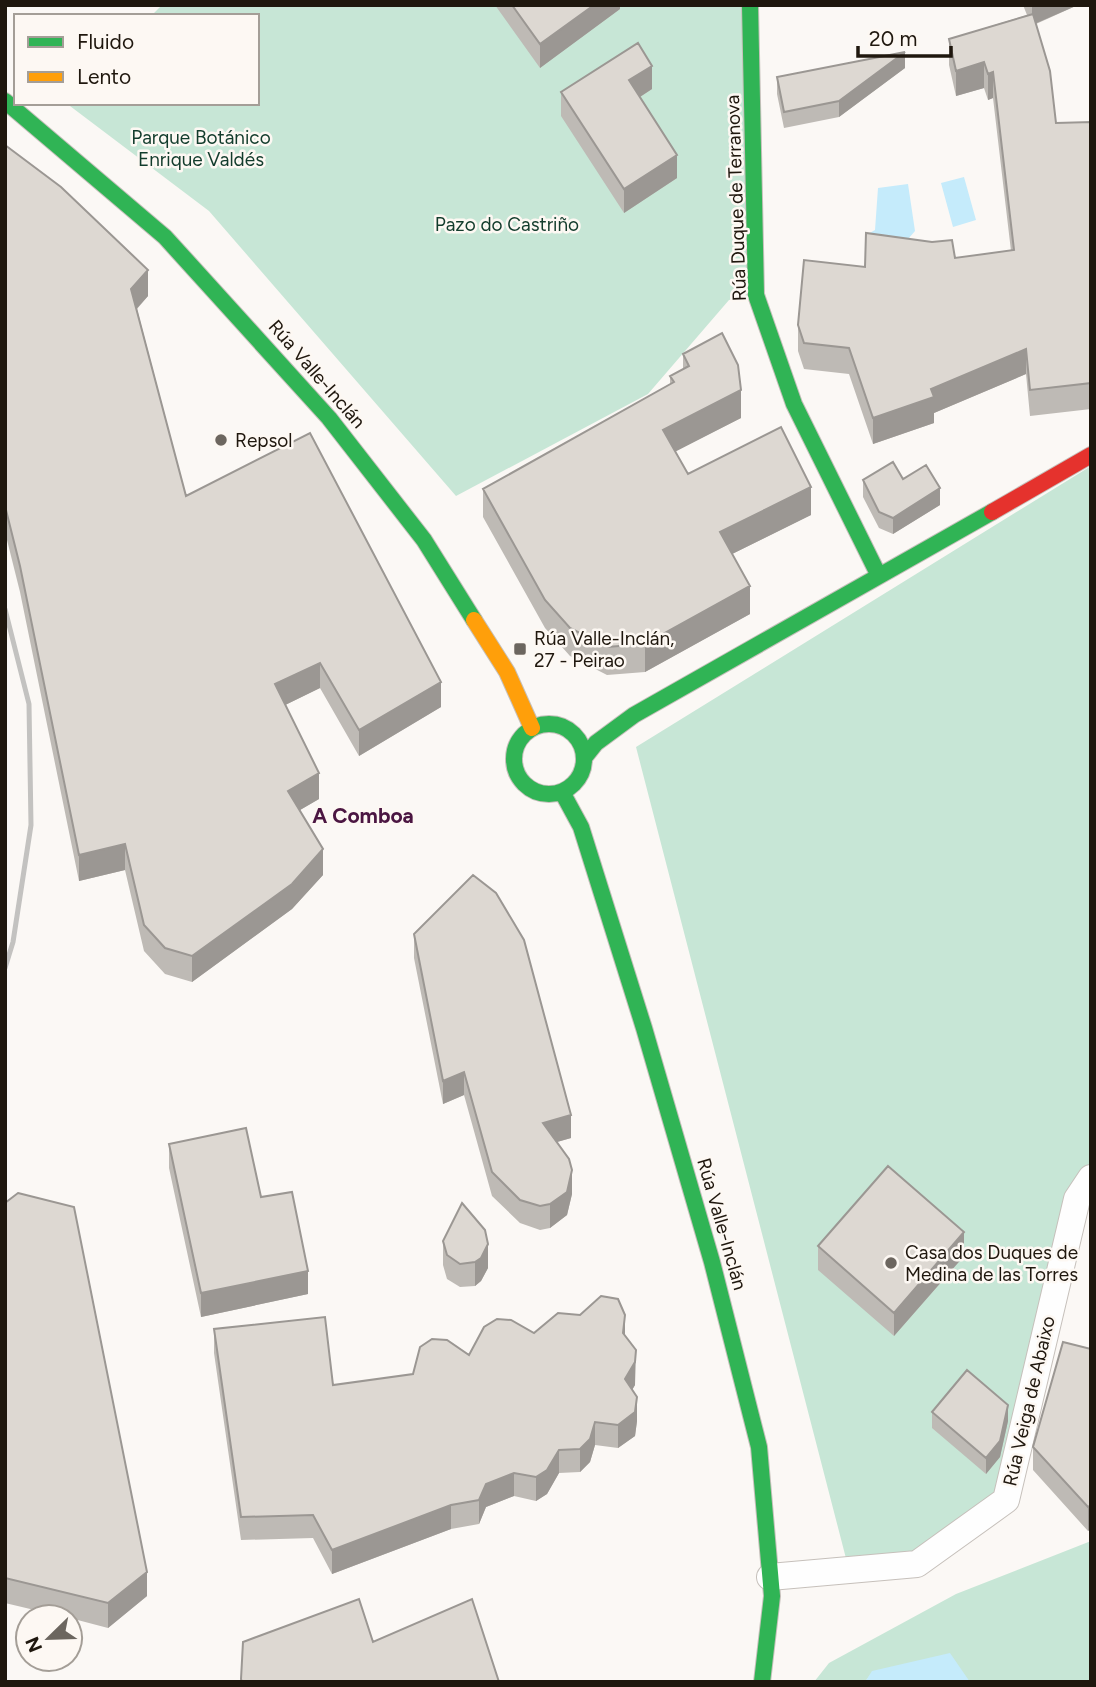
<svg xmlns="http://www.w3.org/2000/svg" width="1096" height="1687" font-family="Figtree,sans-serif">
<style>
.green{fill:#c7e6d6}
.water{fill:#c5ebfb}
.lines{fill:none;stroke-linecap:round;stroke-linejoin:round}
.street-casing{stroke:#c6c0bb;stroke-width:28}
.fast-casing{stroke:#c6c0bb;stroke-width:18}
.slow-casing{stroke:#c6c0bb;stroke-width:18}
.jam-casing{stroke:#c6c0bb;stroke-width:18}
.street{stroke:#fefefe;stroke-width:26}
.fast{stroke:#30b455;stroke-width:16}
.slow{stroke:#ff9f0a;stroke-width:16}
.jam{stroke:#e5322d;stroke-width:16}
.rail{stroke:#c3c2c0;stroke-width:5}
.wall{fill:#bebab5}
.shaded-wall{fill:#9b9793}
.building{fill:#ddd8d2;stroke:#9b9793;stroke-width:2}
.poi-dot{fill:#6c665f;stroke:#fdf8f3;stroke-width:2.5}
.labels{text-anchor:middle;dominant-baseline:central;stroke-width:5;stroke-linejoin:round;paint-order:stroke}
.park-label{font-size:19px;fill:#123c2c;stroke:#fdf8f3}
.street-label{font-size:19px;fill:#1f170e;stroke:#fdf8f3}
.poi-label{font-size:19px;fill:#1f170e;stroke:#fdf8f3;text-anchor:start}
.neighbourhood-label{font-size:21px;font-weight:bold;fill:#4b1642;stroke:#fdf8f3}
</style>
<rect width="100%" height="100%" fill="#fbf8f5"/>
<path class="green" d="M 162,5 L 750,5 L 756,295 L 729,300 L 648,394 L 456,496 L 209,211 L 66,103 L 257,103 L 257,16 L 151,16 Z
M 1091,466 L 1091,1202 L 1066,1244 L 1006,1500 L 917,1564 L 849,1570 L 636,747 Z
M 1091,1541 L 1091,1682 L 968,1682 L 873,1671 L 865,1682 L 814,1682 L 829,1663 L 956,1594 Z"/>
<path class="water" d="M 964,177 L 976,220 L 953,227 L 941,183 Z
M 908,184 L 915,231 L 895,254 L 868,234 L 875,230 L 878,188 Z
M 950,1653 L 970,1682 L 865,1682 L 872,1671 Z"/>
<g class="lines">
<defs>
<path id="street" d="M 770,1577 L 917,1564 L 1006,1500 L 1077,1199 L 1091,1178"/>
<path id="fast" d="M 750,5 L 756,295 L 794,404 L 878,574
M 5,101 L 165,237 L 329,418 L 424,540 L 474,620
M514 759a35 35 0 1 1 70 0a35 35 0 1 1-70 0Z
M 584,758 L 596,743 L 634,715 L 992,512
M 562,792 L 581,827 L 644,1028 L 712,1262 L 759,1447 L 772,1596 L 762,1682"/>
<path id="slow" d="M 474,620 L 507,672 L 532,728"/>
<path id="jam" d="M 992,512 L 1091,455"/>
</defs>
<use href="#street" class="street-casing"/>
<use href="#fast" class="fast-casing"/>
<use href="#slow" class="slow-casing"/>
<use href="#jam" class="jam-casing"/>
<use href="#street" class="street"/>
<use href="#fast" class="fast"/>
<use href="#slow" class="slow"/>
<use href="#jam" class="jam"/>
<path class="rail" d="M 5,609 L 29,704 L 31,825 L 13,942 L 5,968"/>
</g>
<path class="wall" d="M 495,5 L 620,5 L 620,9 L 540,68 Z
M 1023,5 L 1078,5 L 1036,24 L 1056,123 L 1091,122 L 1091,409 L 1030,416 L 1026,374 L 934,413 L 934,423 L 873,444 L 849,374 L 804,369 L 798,351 L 798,325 L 865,267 L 955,258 L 1011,251 L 993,98 L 988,100 L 984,88 L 956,96 L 949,65 L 949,39 L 1027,15 Z
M 905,68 L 839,117 L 784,128 L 777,94 L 777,77 Z
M 652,89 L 640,97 L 677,178 L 624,213 L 561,116 L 561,92 Z
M 5,145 L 148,296 L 137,309 L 186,496 L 441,707 L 359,756 L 320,688 L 285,705 L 319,799 L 300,810 L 323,875 L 292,909 L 192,982 L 165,974 L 144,951 L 125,870 L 79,881 L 20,592 L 5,532 Z
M 683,354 L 741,418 L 675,451 L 688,474 L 811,515 L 732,554 L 750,614 L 645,672 L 607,675 L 570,656 L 545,628 L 483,517 L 483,489 L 670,384 L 670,376 L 683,369 Z
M 903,479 L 940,505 L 893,534 L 879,528 L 863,497 L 863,480 Z
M 414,934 L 571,1138 L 557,1142 L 572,1194 L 567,1215 L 550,1228 L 540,1230 L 520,1223 L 492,1196 L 464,1095 L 443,1104 L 414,958 Z
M 169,1144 L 261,1197 L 308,1294 L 201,1317 L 169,1168 Z
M 5,1203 L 147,1596 L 108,1628 L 70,1618 L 70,1617 L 64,1617 L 5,1603 Z
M 443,1241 L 488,1268 L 481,1281 L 475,1286 L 460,1287 L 447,1279 L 443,1265 Z
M 818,1246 L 964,1256 L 894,1336 L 818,1270 Z
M 214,1329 L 333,1385 L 413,1374 L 534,1333 L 625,1337 L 635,1385 L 632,1390 L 637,1421 L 635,1436 L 618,1448 L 595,1445 L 590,1462 L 580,1472 L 559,1473 L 547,1494 L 536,1501 L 514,1496 L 486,1507 L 479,1524 L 451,1529 L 332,1574 L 313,1538 L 241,1540 L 214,1353 Z
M 1091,1349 L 1091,1528 L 1088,1531 L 1033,1470 L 1033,1447 Z
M 932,1412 L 1008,1421 L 1000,1457 L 986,1474 L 932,1428 Z"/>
<path class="shaded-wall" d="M 594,5 L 620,5 L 620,9 L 540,68 L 540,44 Z
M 1032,5 L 1078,5 L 1032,25 Z
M 905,52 L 905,68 L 839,117 L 839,101 Z
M 984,62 L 984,88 L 956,96 L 956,71 Z
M 652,66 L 652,89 L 629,104 L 629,80 Z
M 993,72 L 993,98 L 988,100 L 988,74 Z
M 677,155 L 677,178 L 624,213 L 624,189 Z
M 148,270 L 148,296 L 131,315 L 131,289 Z
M 1026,349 L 1026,374 L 934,413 L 934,423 L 873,444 L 873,418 L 931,389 Z
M 741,390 L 741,418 L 663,458 L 663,430 Z
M 811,487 L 811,515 L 720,560 L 720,532 Z
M 940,488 L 940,505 L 893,534 L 893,518 Z
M 750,586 L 750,614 L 645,672 L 645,644 Z
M 320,663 L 320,688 L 275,710 L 275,684 Z
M 441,682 L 441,707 L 359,756 L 359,730 Z
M 319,773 L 319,799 L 288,817 L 288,791 Z
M 125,844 L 125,870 L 79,881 L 79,855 Z
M 323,849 L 323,875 L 292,909 L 192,982 L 192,956 Z
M 464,1072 L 464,1095 L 443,1104 L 443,1081 Z
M 571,1115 L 571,1138 L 543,1146 L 543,1123 Z
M 572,1170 L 572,1194 L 567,1215 L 550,1228 L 550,1204 Z
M 964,1232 L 964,1256 L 894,1336 L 894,1313 Z
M 488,1244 L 488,1268 L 481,1281 L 475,1286 L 475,1262 Z
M 308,1271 L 308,1294 L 201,1317 L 201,1293 Z
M 625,1315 L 625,1339 L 623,1333 Z
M 636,1350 L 635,1385 L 625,1402 L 625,1379 Z
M 637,1397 L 637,1421 L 635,1436 L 618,1448 L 618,1425 Z
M 1008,1405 L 1008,1421 L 1000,1457 L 986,1474 L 986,1458 Z
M 595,1422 L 595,1445 L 590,1462 L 580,1472 L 580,1449 Z
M 559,1450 L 559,1473 L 547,1494 L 536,1501 L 536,1477 Z
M 514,1473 L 514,1496 L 486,1507 L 479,1524 L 479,1500 L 486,1484 Z
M 451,1505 L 451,1529 L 332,1574 L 332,1550 Z
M 1091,1505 L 1091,1528 L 1088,1531 L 1088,1507 Z
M 147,1572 L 147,1596 L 108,1628 L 108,1603 Z"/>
<path class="building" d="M 512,5 L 594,5 L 540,44 Z
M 1033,14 L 1050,71 L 1056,123 L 1091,122 L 1091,383 L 1030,390 L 1026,349 L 931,389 L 934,397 L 873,418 L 849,348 L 804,343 L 798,325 L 804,260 L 865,267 L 866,233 L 932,242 L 952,240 L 955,258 L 1014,250 L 993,72 L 988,74 L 984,62 L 956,71 L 949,39 Z
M 638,43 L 652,66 L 629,80 L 677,155 L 624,189 L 561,92 Z
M 905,52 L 839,101 L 784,112 L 777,77 Z
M 5,145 L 61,187 L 148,270 L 131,289 L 186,496 L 310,433 L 441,682 L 359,730 L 320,663 L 275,684 L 319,773 L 288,791 L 323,849 L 292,884 L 192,956 L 165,948 L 144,925 L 125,844 L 79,855 L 20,566 L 5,506 Z
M 722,333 L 738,365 L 741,390 L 663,430 L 688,474 L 781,427 L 811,487 L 720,532 L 750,586 L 645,644 L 607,647 L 570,628 L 545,600 L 483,489 L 674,382 L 670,376 L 689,366 L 683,354 Z
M 893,462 L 903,479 L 926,465 L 940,488 L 893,518 L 879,512 L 863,480 Z
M 473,875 L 496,893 L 524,940 L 571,1115 L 543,1123 L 569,1159 L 572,1170 L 567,1192 L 550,1204 L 540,1206 L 520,1200 L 492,1172 L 464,1072 L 443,1081 L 414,934 Z
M 246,1128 L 261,1197 L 292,1192 L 308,1271 L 201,1293 L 169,1144 Z
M 888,1166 L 964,1232 L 894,1313 L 818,1246 Z
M 18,1193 L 74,1207 L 147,1572 L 108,1603 L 5,1578 L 5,1203 Z
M 462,1203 L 485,1230 L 488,1244 L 481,1258 L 475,1262 L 460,1264 L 447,1255 L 443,1241 Z
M 601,1296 L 618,1299 L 625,1315 L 623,1333 L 636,1350 L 635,1362 L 625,1379 L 637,1397 L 635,1412 L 618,1425 L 595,1422 L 590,1439 L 580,1449 L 559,1450 L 547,1470 L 536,1477 L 514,1473 L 486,1484 L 479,1500 L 451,1505 L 332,1550 L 313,1515 L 241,1517 L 214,1329 L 325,1317 L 333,1385 L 413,1374 L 420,1347 L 432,1339 L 447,1340 L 469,1355 L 484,1327 L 497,1319 L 511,1320 L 534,1333 L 558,1313 L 580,1315 Z
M 1063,1342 L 1091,1349 L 1091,1505 L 1088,1507 L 1033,1447 Z
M 967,1370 L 1008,1405 L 1000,1441 L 986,1458 L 932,1412 Z
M 359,1599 L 373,1642 L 472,1599 L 499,1682 L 242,1682 L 241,1679 L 243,1642 Z"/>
<g class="poi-dot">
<circle cx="221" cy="440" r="7"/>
<rect x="513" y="642" width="14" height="14" rx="3.5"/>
<circle cx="891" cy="1263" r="7"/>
</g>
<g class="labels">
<g class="park-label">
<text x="201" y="137">Parque Botánico<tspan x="201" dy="22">Enrique Valdés</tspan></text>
<text x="507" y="224">Pazo do Castriño</text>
</g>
<g class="street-label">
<text transform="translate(736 198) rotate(-92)">Rúa Duque de Terranova</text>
<text transform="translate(317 374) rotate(49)">Rúa Valle-Inclán</text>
<text transform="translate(722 1224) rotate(74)">Rúa Valle-Inclán</text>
<text transform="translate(1029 1401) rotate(-77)">Rúa Veiga de Abaixo</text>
</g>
<g class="poi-label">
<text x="235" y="440">Repsol</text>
<text x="534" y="638">Rúa Valle-Inclán,<tspan x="534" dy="22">27 - Peirao</tspan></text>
<text x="905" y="1252">Casa dos Duques de<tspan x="905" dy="22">Medina de las Torres</tspan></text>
</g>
<g class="neighbourhood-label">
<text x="363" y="815">A Comboa</text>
</g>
</g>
<rect width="1096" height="1687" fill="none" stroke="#1f170e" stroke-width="14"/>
<rect x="14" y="14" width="245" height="91" fill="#fdf8f3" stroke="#a49e97" stroke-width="2"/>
<rect x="28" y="37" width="35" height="10" fill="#30b455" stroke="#a49e97" stroke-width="2"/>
<text x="77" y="49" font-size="21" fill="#1f170e">Fluido</text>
<rect x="28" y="72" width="35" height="10" fill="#ff9f0a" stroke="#a49e97" stroke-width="2"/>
<text x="77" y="84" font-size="21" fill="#1f170e">Lento</text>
<g transform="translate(49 1638) rotate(247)"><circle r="33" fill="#fdf8f3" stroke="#a49e97" stroke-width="2"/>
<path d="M0-5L12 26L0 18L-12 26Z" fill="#6c665f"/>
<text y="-10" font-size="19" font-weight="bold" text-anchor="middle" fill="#1f170e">N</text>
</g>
<path d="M858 46v10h93v-10" fill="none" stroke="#1f170e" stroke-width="3.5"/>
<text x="869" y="46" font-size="21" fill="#1f170e" stroke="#fdf8f3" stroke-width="5" paint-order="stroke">20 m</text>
</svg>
